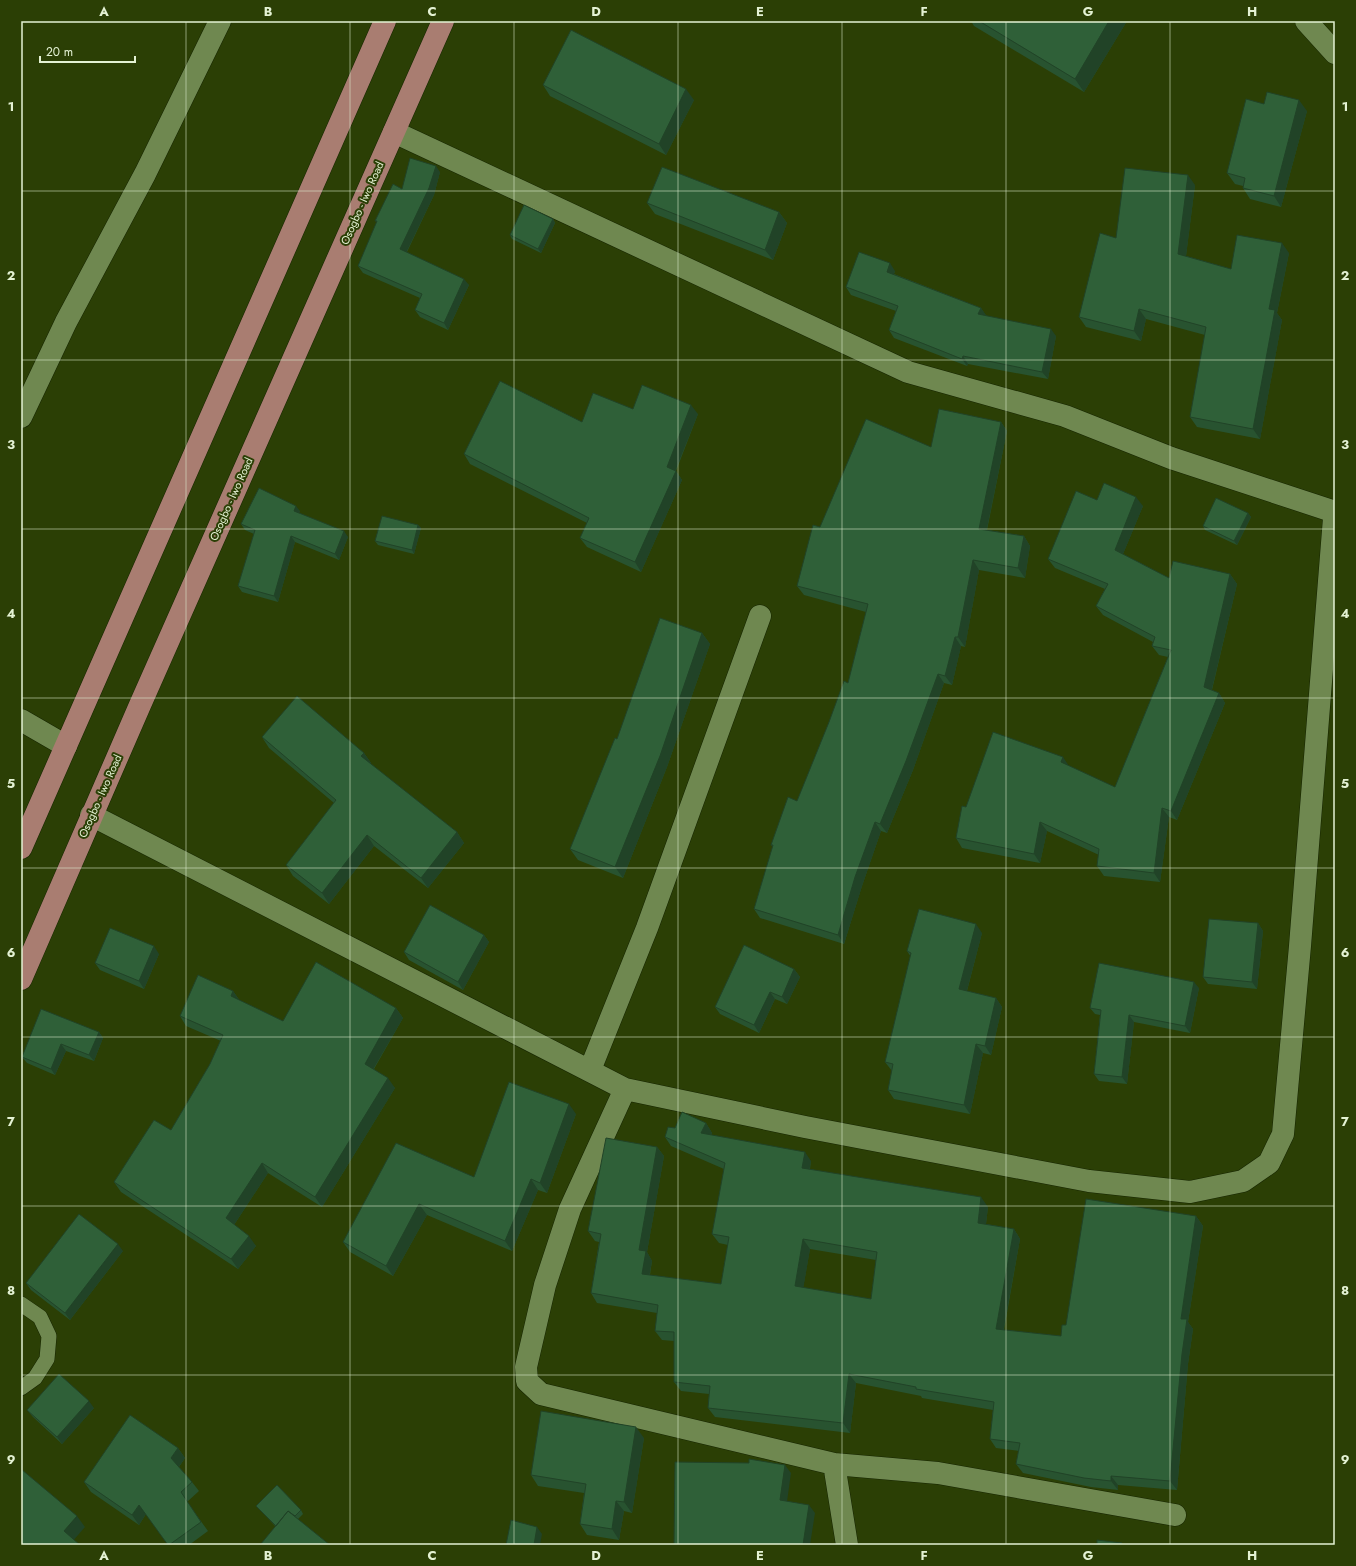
<svg xmlns="http://www.w3.org/2000/svg" width="1356" height="1566" font-family="Jost,sans-serif">
<style>
.lines{fill:none;stroke-linecap:round;stroke-linejoin:round}
.service-casing{stroke:#162500;stroke-width:16}
.minor-casing{stroke:#162500;stroke-width:23}
.primary-casing{stroke:#162500;stroke-width:23}
.service{stroke:#6f8850;stroke-width:15}
.minor{stroke:#6f8850;stroke-width:22}
.primary{stroke:#a97d71;stroke-width:22}
.wall{fill:#285330;fill-rule:evenodd}
.shaded-wall{fill:#214327}
.building{fill:#2f6038;stroke:#214327;fill-rule:evenodd}
.grid{fill:none;stroke:#e4f2d4;stroke-width:1;stroke-opacity:0.55}
.labels{text-anchor:middle;dominant-baseline:central;stroke-width:4;stroke-linejoin:round;paint-order:stroke}
.street-label{font-size:11px;fill:#e4f2d4;stroke:#2b3f05}
.neatline{fill:none;stroke:#e4f2d4;stroke-width:1.5}
.grid-label{font-size:13px;text-anchor:middle;font-weight:bold;fill:#e4f2d4}
</style>
<rect width="100%" height="100%" fill="#2b3f05"/>
<g class="lines">
<defs>
<path id="service" d="M 21,1304 L 40,1317 L 49,1336 L 47,1359 L 35,1378 L 21,1388"/>
<path id="minor" d="M 1306,21 L 1335,53
M 394,132 L 908,372 L 1065,416 L 1171,458 L 1332,511 L 1335,518
M 21,417 L 66,322 L 145,174 L 220,21
M 21,720 L 66,746
M 91,815 L 625,1089 L 805,1127 L 1089,1181 L 1190,1192 L 1243,1181 L 1269,1163 L 1283,1134 L 1300,946 L 1334,518
M 590,1070 L 647,928 L 760,616
M 625,1089 L 570,1209 L 545,1285 L 526,1367 L 527,1381 L 541,1394 L 834,1464 L 938,1473 L 1175,1515
M 834,1464 L 847,1545"/>
<path id="primary" d="M 21,848 L 385,21
M 21,979 L 140,705 L 443,21"/>
</defs>
<use href="#service" class="service-casing"/>
<use href="#minor" class="minor-casing"/>
<use href="#primary" class="primary-casing"/>
<use href="#service" class="service"/>
<use href="#minor" class="minor"/>
<use href="#primary" class="primary"/>
</g>
<path class="wall" d="M 971,21 L 1127,21 L 1084,92 L 974,26 Z
M 543,85 L 694,100 L 666,155 L 550,96 Z
M 1264,104 L 1307,111 L 1281,207 L 1250,199 L 1243,188 L 1243,186 L 1235,184 L 1227,173 Z
M 440,172 L 434,195 L 407,252 L 469,285 L 448,330 L 420,317 L 415,310 L 420,298 L 363,273 L 358,266 L 377,222 L 375,221 L 402,189 Z
M 1195,185 L 1186,256 L 1231,269 L 1289,253 L 1277,313 L 1282,320 L 1260,439 L 1197,427 L 1190,417 L 1205,335 L 1146,319 L 1141,341 L 1086,327 L 1079,317 L 1116,238 Z
M 647,203 L 779,212 L 787,223 L 773,260 L 655,214 Z
M 553,219 L 555,223 L 541,253 L 512,239 L 510,235 Z
M 895,271 L 894,274 L 981,308 L 986,316 L 1056,336 L 1048,379 L 968,364 L 967,366 L 894,338 L 889,330 L 896,311 L 851,295 L 846,287 Z
M 633,409 L 698,414 L 676,471 L 682,480 L 641,572 L 587,547 L 580,538 L 587,523 L 470,464 L 464,454 Z
M 1001,422 L 1007,431 L 987,530 L 1024,536 L 1030,546 L 1025,578 L 979,570 L 965,647 L 961,646 L 952,685 L 944,683 L 913,770 L 887,833 L 881,831 L 862,886 L 844,944 L 760,918 L 754,909 L 773,847 L 771,845 L 797,801 L 848,683 L 866,612 L 804,595 L 797,586 L 820,527 L 931,447 Z
M 1097,500 L 1143,506 L 1123,554 L 1169,578 L 1230,574 L 1237,584 L 1212,690 L 1219,693 L 1225,703 L 1177,820 L 1169,817 L 1160,882 L 1104,876 L 1097,866 L 1099,855 L 1047,831 L 1040,863 L 962,848 L 956,838 L 966,807 L 1115,787 L 1168,657 L 1159,655 L 1152,646 L 1153,642 L 1103,615 L 1096,606 L 1105,589 L 1055,568 L 1048,559 Z
M 300,511 L 299,513 L 348,537 L 339,560 L 295,542 L 278,602 L 242,592 L 238,586 L 254,534 L 245,530 L 241,524 Z
M 1248,513 L 1251,517 L 1237,545 L 1205,530 L 1203,526 Z
M 418,525 L 421,528 L 414,554 L 378,545 L 375,541 Z
M 702,633 L 710,644 L 667,767 L 623,878 L 578,860 L 570,849 L 617,739 Z
M 262,737 L 364,753 L 371,763 L 370,764 L 457,832 L 464,843 L 428,888 L 374,846 L 329,904 L 293,876 L 286,865 L 334,803 L 269,748 Z
M 1258,923 L 1263,931 L 1257,989 L 1208,984 L 1203,977 Z
M 982,933 L 967,991 L 996,998 L 1002,1007 L 991,1055 L 983,1053 L 970,1114 L 894,1099 L 888,1090 L 892,1071 L 885,1062 L 911,957 L 907,951 Z
M 484,935 L 489,942 L 463,990 L 409,960 L 404,952 Z
M 159,954 L 144,989 L 100,970 L 95,963 Z
M 794,969 L 800,977 L 787,1004 L 775,999 L 759,1033 L 720,1014 L 715,1007 Z
M 1199,988 L 1190,1033 L 1134,1022 L 1127,1084 L 1099,1081 L 1094,1074 L 1100,1015 L 1095,1014 L 1090,1008 Z
M 233,991 L 240,1001 L 283,1021 L 396,1008 L 403,1018 L 374,1069 L 395,1088 L 322,1207 L 268,1173 L 234,1225 L 256,1246 L 238,1269 L 121,1192 L 114,1182 L 171,1130 L 210,1064 L 221,1041 L 186,1026 L 180,1016 Z
M 99,1032 L 103,1038 L 94,1061 L 66,1051 L 55,1075 L 27,1063 L 22,1057 Z
M 576,1114 L 547,1193 L 538,1190 L 512,1251 L 427,1215 L 393,1276 L 350,1252 L 343,1242 L 474,1177 Z
M 706,1123 L 712,1133 L 711,1135 L 811,1161 L 810,1169 L 988,1207 L 986,1224 L 1014,1229 L 1020,1239 L 1004,1330 L 1061,1336 L 1066,1325 L 1196,1216 L 1203,1226 L 1188,1322 L 1193,1329 L 1188,1364 L 1177,1490 L 1118,1485 L 1118,1490 L 1091,1487 L 1023,1473 L 1016,1464 L 1019,1451 L 996,1448 L 990,1439 L 993,1410 L 922,1398 L 921,1396 L 856,1383 L 850,1433 L 715,1417 L 708,1408 L 709,1394 L 681,1391 L 674,1382 L 674,1341 L 662,1340 L 655,1331 L 657,1313 L 597,1303 L 591,1293 L 599,1242 L 595,1241 L 588,1231 L 657,1147 L 664,1156 L 647,1252 L 652,1261 L 650,1275 L 721,1284 L 728,1245 L 719,1243 L 712,1234 L 724,1169 L 671,1146 L 665,1137 L 675,1128 ZM 810,1249 L 876,1260 L 871,1299 L 803,1288 Z
M 123,1251 L 70,1320 L 31,1290 L 26,1283 Z
M 94,1408 L 62,1444 L 33,1417 L 27,1410 Z
M 644,1438 L 632,1513 L 624,1511 L 619,1540 L 587,1535 L 580,1524 L 584,1493 L 538,1486 L 531,1475 Z
M 178,1448 L 185,1458 L 179,1467 L 192,1482 L 199,1491 L 187,1502 L 208,1531 L 189,1545 L 168,1545 L 146,1514 L 139,1525 L 91,1492 L 84,1482 Z
M 256,1506 L 301,1510 L 303,1514 L 298,1519 L 275,1526 L 259,1509 Z"/>
<path class="shaded-wall" d="M 1109,21 L 1127,21 L 1084,92 L 1075,79 Z
M 686,89 L 694,100 L 666,155 L 659,144 Z
M 1299,100 L 1307,111 L 1281,207 L 1274,196 Z
M 436,166 L 440,172 L 434,195 L 405,255 L 400,249 Z
M 1188,175 L 1195,185 L 1185,264 L 1178,254 Z
M 779,212 L 787,223 L 773,260 L 765,250 Z
M 553,219 L 555,223 L 541,253 L 538,249 Z
M 1282,243 L 1289,253 L 1277,313 L 1282,320 L 1260,439 L 1253,429 L 1269,309 Z
M 890,263 L 895,271 L 892,279 L 887,272 Z
M 464,279 L 469,285 L 448,330 L 444,323 Z
M 981,308 L 986,315 L 984,322 L 978,314 Z
M 1139,309 L 1146,319 L 1141,341 L 1134,331 Z
M 1051,329 L 1056,336 L 1048,379 L 1042,372 Z
M 963,356 L 968,364 L 967,366 L 962,359 Z
M 691,405 L 698,414 L 674,474 L 676,471 L 682,480 L 641,572 L 635,562 L 667,467 Z
M 1001,422 L 1007,431 L 985,538 L 979,529 Z
M 1136,497 L 1143,506 L 1121,559 L 1115,550 Z
M 296,506 L 300,511 L 298,516 L 294,511 Z
M 1248,513 L 1251,517 L 1237,545 L 1234,541 Z
M 418,525 L 421,528 L 414,554 L 412,550 Z
M 344,531 L 348,537 L 339,560 L 335,554 Z
M 291,536 L 295,542 L 278,602 L 274,596 Z
M 1024,536 L 1030,546 L 1025,578 L 1018,568 Z
M 973,560 L 979,570 L 965,647 L 958,637 Z
M 1230,574 L 1237,584 L 1210,697 L 1204,687 Z
M 702,633 L 710,644 L 667,767 L 623,878 L 615,867 Z
M 955,637 L 961,646 L 952,685 L 945,676 Z
M 938,674 L 944,683 L 913,770 L 887,833 L 880,824 Z
M 1219,693 L 1225,703 L 1177,820 L 1171,811 Z
M 364,753 L 371,763 L 368,767 L 361,756 Z
M 1063,757 L 1069,766 L 1061,762 Z
M 1162,808 L 1169,817 L 1160,882 L 1154,873 Z
M 875,822 L 881,831 L 862,886 L 844,944 L 838,935 L 855,877 Z
M 1040,822 L 1047,831 L 1040,863 L 1034,854 Z
M 457,832 L 464,843 L 428,888 L 421,878 Z
M 367,835 L 374,846 L 329,904 L 322,893 Z
M 1258,923 L 1263,931 L 1257,989 L 1252,982 Z
M 976,924 L 982,933 L 965,998 L 959,989 Z
M 484,935 L 489,942 L 463,990 L 458,982 Z
M 154,946 L 159,954 L 144,989 L 139,981 Z
M 794,969 L 800,977 L 787,1004 L 782,997 Z
M 1194,982 L 1199,988 L 1190,1033 L 1185,1026 Z
M 233,991 L 240,1001 L 231,996 Z
M 770,992 L 775,999 L 759,1033 L 754,1025 Z
M 996,998 L 1002,1007 L 991,1055 L 985,1046 Z
M 396,1008 L 403,1018 L 371,1073 L 365,1064 Z
M 1129,1015 L 1134,1022 L 1127,1084 L 1122,1077 Z
M 99,1032 L 103,1038 L 94,1061 L 89,1055 Z
M 61,1044 L 66,1051 L 55,1075 L 51,1069 Z
M 976,1044 L 983,1053 L 970,1114 L 964,1105 Z
M 388,1078 L 395,1088 L 322,1207 L 315,1197 Z
M 569,1104 L 576,1114 L 547,1193 L 540,1183 Z
M 706,1123 L 712,1133 L 708,1142 L 701,1133 Z
M 657,1147 L 664,1156 L 647,1252 L 652,1261 L 648,1283 L 642,1274 L 639,1250 Z
M 805,1152 L 811,1161 L 808,1177 L 802,1168 Z
M 262,1163 L 268,1173 L 232,1228 L 226,1218 Z
M 531,1179 L 538,1190 L 512,1251 L 505,1241 Z
M 981,1197 L 988,1207 L 985,1232 L 978,1223 Z
M 419,1204 L 427,1215 L 393,1276 L 386,1266 Z
M 1196,1216 L 1203,1226 L 1188,1322 L 1193,1329 L 1188,1364 L 1177,1490 L 1170,1481 L 1181,1319 Z
M 1014,1229 L 1020,1239 L 1002,1338 L 996,1329 Z
M 249,1236 L 256,1246 L 238,1269 L 231,1259 Z
M 803,1239 L 810,1249 L 802,1296 L 795,1286 Z
M 118,1244 L 123,1251 L 70,1320 L 65,1313 Z
M 849,1374 L 856,1383 L 850,1433 L 843,1423 Z
M 89,1401 L 94,1408 L 62,1444 L 57,1437 Z
M 636,1427 L 644,1438 L 632,1513 L 624,1502 Z
M 178,1448 L 185,1458 L 178,1468 L 171,1458 Z
M 785,1465 L 791,1473 L 786,1509 L 780,1500 Z
M 1111,1476 L 1118,1485 L 1118,1490 L 1111,1481 Z
M 616,1501 L 624,1511 L 619,1540 L 612,1529 Z
M 139,1505 L 146,1514 L 139,1525 L 132,1515 Z
M 809,1505 L 815,1513 L 810,1545 L 803,1545 Z
M 77,1516 L 85,1527 L 72,1542 L 64,1531 Z
M 537,1527 L 542,1534 L 540,1545 L 534,1545 Z"/>
<path class="building" d="M 979,21 L 1109,21 L 1075,79 Z
M 571,30 L 686,89 L 659,144 L 543,85 Z
M 1267,92 L 1299,100 L 1274,196 L 1243,188 L 1245,178 L 1227,173 L 1246,99 L 1264,104 Z
M 410,158 L 436,166 L 429,188 L 400,249 L 464,279 L 444,323 L 415,310 L 422,294 L 358,266 L 377,221 L 375,221 L 393,184 L 402,189 Z
M 662,167 L 779,212 L 765,250 L 647,203 Z
M 1125,168 L 1188,175 L 1178,254 L 1231,269 L 1237,235 L 1282,243 L 1269,309 L 1275,310 L 1253,429 L 1190,417 L 1206,327 L 1139,309 L 1134,331 L 1079,317 L 1100,233 L 1116,238 Z
M 524,205 L 553,219 L 538,249 L 510,235 Z
M 859,252 L 890,263 L 887,272 L 981,308 L 978,314 L 1051,329 L 1042,372 L 963,356 L 962,359 L 889,330 L 898,306 L 846,287 Z
M 500,381 L 582,422 L 593,393 L 633,409 L 642,385 L 691,405 L 667,467 L 676,471 L 635,562 L 580,538 L 589,518 L 464,454 Z
M 939,409 L 1001,422 L 979,529 L 1024,536 L 1018,568 L 973,560 L 958,637 L 955,637 L 945,676 L 938,674 L 906,761 L 880,824 L 875,822 L 855,877 L 838,935 L 754,909 L 773,845 L 771,845 L 788,797 L 797,801 L 829,722 L 844,681 L 848,683 L 868,604 L 797,586 L 813,525 L 820,527 L 866,419 L 931,447 Z
M 1104,483 L 1136,497 L 1115,550 L 1169,578 L 1173,561 L 1230,574 L 1204,687 L 1219,693 L 1171,811 L 1162,808 L 1154,873 L 1097,866 L 1099,849 L 1040,822 L 1034,854 L 956,838 L 962,806 L 966,807 L 993,732 L 1063,757 L 1061,762 L 1115,787 L 1171,650 L 1152,646 L 1155,637 L 1096,606 L 1108,584 L 1048,559 L 1076,491 L 1097,500 Z
M 259,488 L 296,506 L 294,511 L 344,531 L 335,554 L 291,536 L 274,596 L 238,586 L 255,530 L 241,524 Z
M 1216,498 L 1248,513 L 1234,541 L 1203,526 Z
M 382,516 L 418,525 L 412,550 L 375,541 Z
M 660,618 L 702,633 L 660,756 L 615,867 L 570,849 L 615,738 L 617,739 Z
M 297,696 L 364,753 L 361,756 L 457,832 L 421,878 L 367,835 L 322,893 L 286,865 L 336,800 L 262,737 Z
M 430,905 L 484,935 L 458,982 L 404,952 Z
M 919,909 L 976,924 L 959,989 L 996,998 L 985,1046 L 976,1044 L 964,1105 L 888,1090 L 893,1064 L 885,1062 L 911,953 L 907,951 Z
M 1209,919 L 1258,923 L 1252,982 L 1203,977 Z
M 110,928 L 154,946 L 139,981 L 95,963 Z
M 744,945 L 794,969 L 782,997 L 770,992 L 754,1025 L 715,1007 Z
M 316,962 L 396,1008 L 365,1064 L 388,1078 L 315,1197 L 262,1163 L 226,1218 L 249,1236 L 231,1259 L 114,1182 L 154,1120 L 171,1130 L 210,1064 L 223,1035 L 180,1016 L 198,975 L 233,991 L 231,996 L 283,1021 Z
M 1099,963 L 1194,982 L 1185,1026 L 1129,1015 L 1122,1077 L 1094,1074 L 1101,1010 L 1090,1008 Z
M 41,1009 L 99,1032 L 89,1055 L 61,1044 L 51,1069 L 22,1057 Z
M 509,1082 L 569,1104 L 540,1183 L 531,1179 L 505,1241 L 419,1204 L 386,1266 L 343,1242 L 396,1143 L 474,1177 Z
M 682,1112 L 706,1123 L 701,1133 L 805,1152 L 802,1168 L 981,1197 L 978,1223 L 1014,1229 L 996,1329 L 1061,1336 L 1062,1325 L 1066,1325 L 1086,1199 L 1196,1216 L 1181,1319 L 1187,1319 L 1182,1354 L 1170,1481 L 1111,1476 L 1111,1481 L 1084,1478 L 1016,1464 L 1020,1443 L 990,1439 L 994,1402 L 916,1389 L 916,1387 L 849,1374 L 843,1423 L 708,1408 L 710,1386 L 674,1382 L 674,1332 L 655,1331 L 658,1305 L 591,1293 L 601,1234 L 588,1231 L 606,1138 L 657,1147 L 639,1250 L 646,1251 L 642,1274 L 721,1284 L 729,1237 L 712,1234 L 725,1163 L 665,1137 L 668,1127 L 675,1128 ZM 803,1239 L 877,1252 L 871,1299 L 795,1286 Z
M 79,1214 L 118,1244 L 65,1313 L 26,1283 Z
M 59,1374 L 89,1401 L 57,1437 L 27,1410 Z
M 541,1411 L 636,1427 L 624,1502 L 616,1501 L 612,1529 L 580,1524 L 586,1484 L 531,1475 Z
M 130,1415 L 178,1448 L 171,1458 L 192,1482 L 181,1492 L 201,1522 L 169,1545 L 168,1545 L 139,1505 L 132,1515 L 84,1482 Z
M 749,1459 L 785,1465 L 780,1500 L 809,1505 L 803,1545 L 674,1545 L 675,1462 L 749,1463 Z
M 21,1469 L 77,1516 L 64,1531 L 80,1545 L 21,1545 Z
M 277,1485 L 301,1510 L 295,1516 L 288,1511 L 276,1526 L 256,1506 Z
M 288,1511 L 330,1545 L 260,1545 Z
M 511,1520 L 537,1527 L 534,1545 L 506,1545 Z
M 1097,1540 L 1122,1543 L 1122,1545 L 1097,1545 Z"/>
<path class="grid" d="M 186,21 L 186,1545M 350,21 L 350,1545M 514,21 L 514,1545M 678,21 L 678,1545M 842,21 L 842,1545M 1006,21 L 1006,1545M 1170,21 L 1170,1545M 21,191 L 1335,191M 21,360 L 1335,360M 21,529 L 1335,529M 21,698 L 1335,698M 21,868 L 1335,868M 21,1037 L 1335,1037M 21,1206 L 1335,1206M 21,1375 L 1335,1375"/>
<g class="labels">
<g class="street-label">
<text transform="translate(362 203) rotate(-66)">Osogbo - Iwo Road</text>
<text transform="translate(231 499) rotate(-66)">Osogbo - Iwo Road</text>
<text transform="translate(100 796) rotate(-66)">Osogbo - Iwo Road</text>
</g>
</g>
<rect width="1356" height="1566" fill="none" stroke="#2b3f05" stroke-width="44"/>
<path d="M40 56v6h95v-6" fill="none" stroke="#e4f2d4" stroke-width="2"/>
<text x="46" y="56" font-size="12" fill="#e4f2d4" stroke="#2b3f05" stroke-width="3" paint-order="stroke">20 m</text>
<rect x="22" y="22" width="1312" height="1522" class="neatline"/>
<g class="grid-label">
<text x="104" y="16">A</text>
<text x="268" y="16">B</text>
<text x="432" y="16">C</text>
<text x="596" y="16">D</text>
<text x="760" y="16">E</text>
<text x="924" y="16">F</text>
<text x="1088" y="16">G</text>
<text x="1252" y="16">H</text>
<text x="11" y="111">1</text>
<text x="1345" y="111">1</text>
<text x="11" y="280">2</text>
<text x="1345" y="280">2</text>
<text x="11" y="449">3</text>
<text x="1345" y="449">3</text>
<text x="11" y="618">4</text>
<text x="1345" y="618">4</text>
<text x="11" y="788">5</text>
<text x="1345" y="788">5</text>
<text x="11" y="957">6</text>
<text x="1345" y="957">6</text>
<text x="11" y="1126">7</text>
<text x="1345" y="1126">7</text>
<text x="11" y="1295">8</text>
<text x="1345" y="1295">8</text>
<text x="11" y="1464">9</text>
<text x="1345" y="1464">9</text>
<text x="104" y="1560">A</text>
<text x="268" y="1560">B</text>
<text x="432" y="1560">C</text>
<text x="596" y="1560">D</text>
<text x="760" y="1560">E</text>
<text x="924" y="1560">F</text>
<text x="1088" y="1560">G</text>
<text x="1252" y="1560">H</text>
</g>
</svg>
